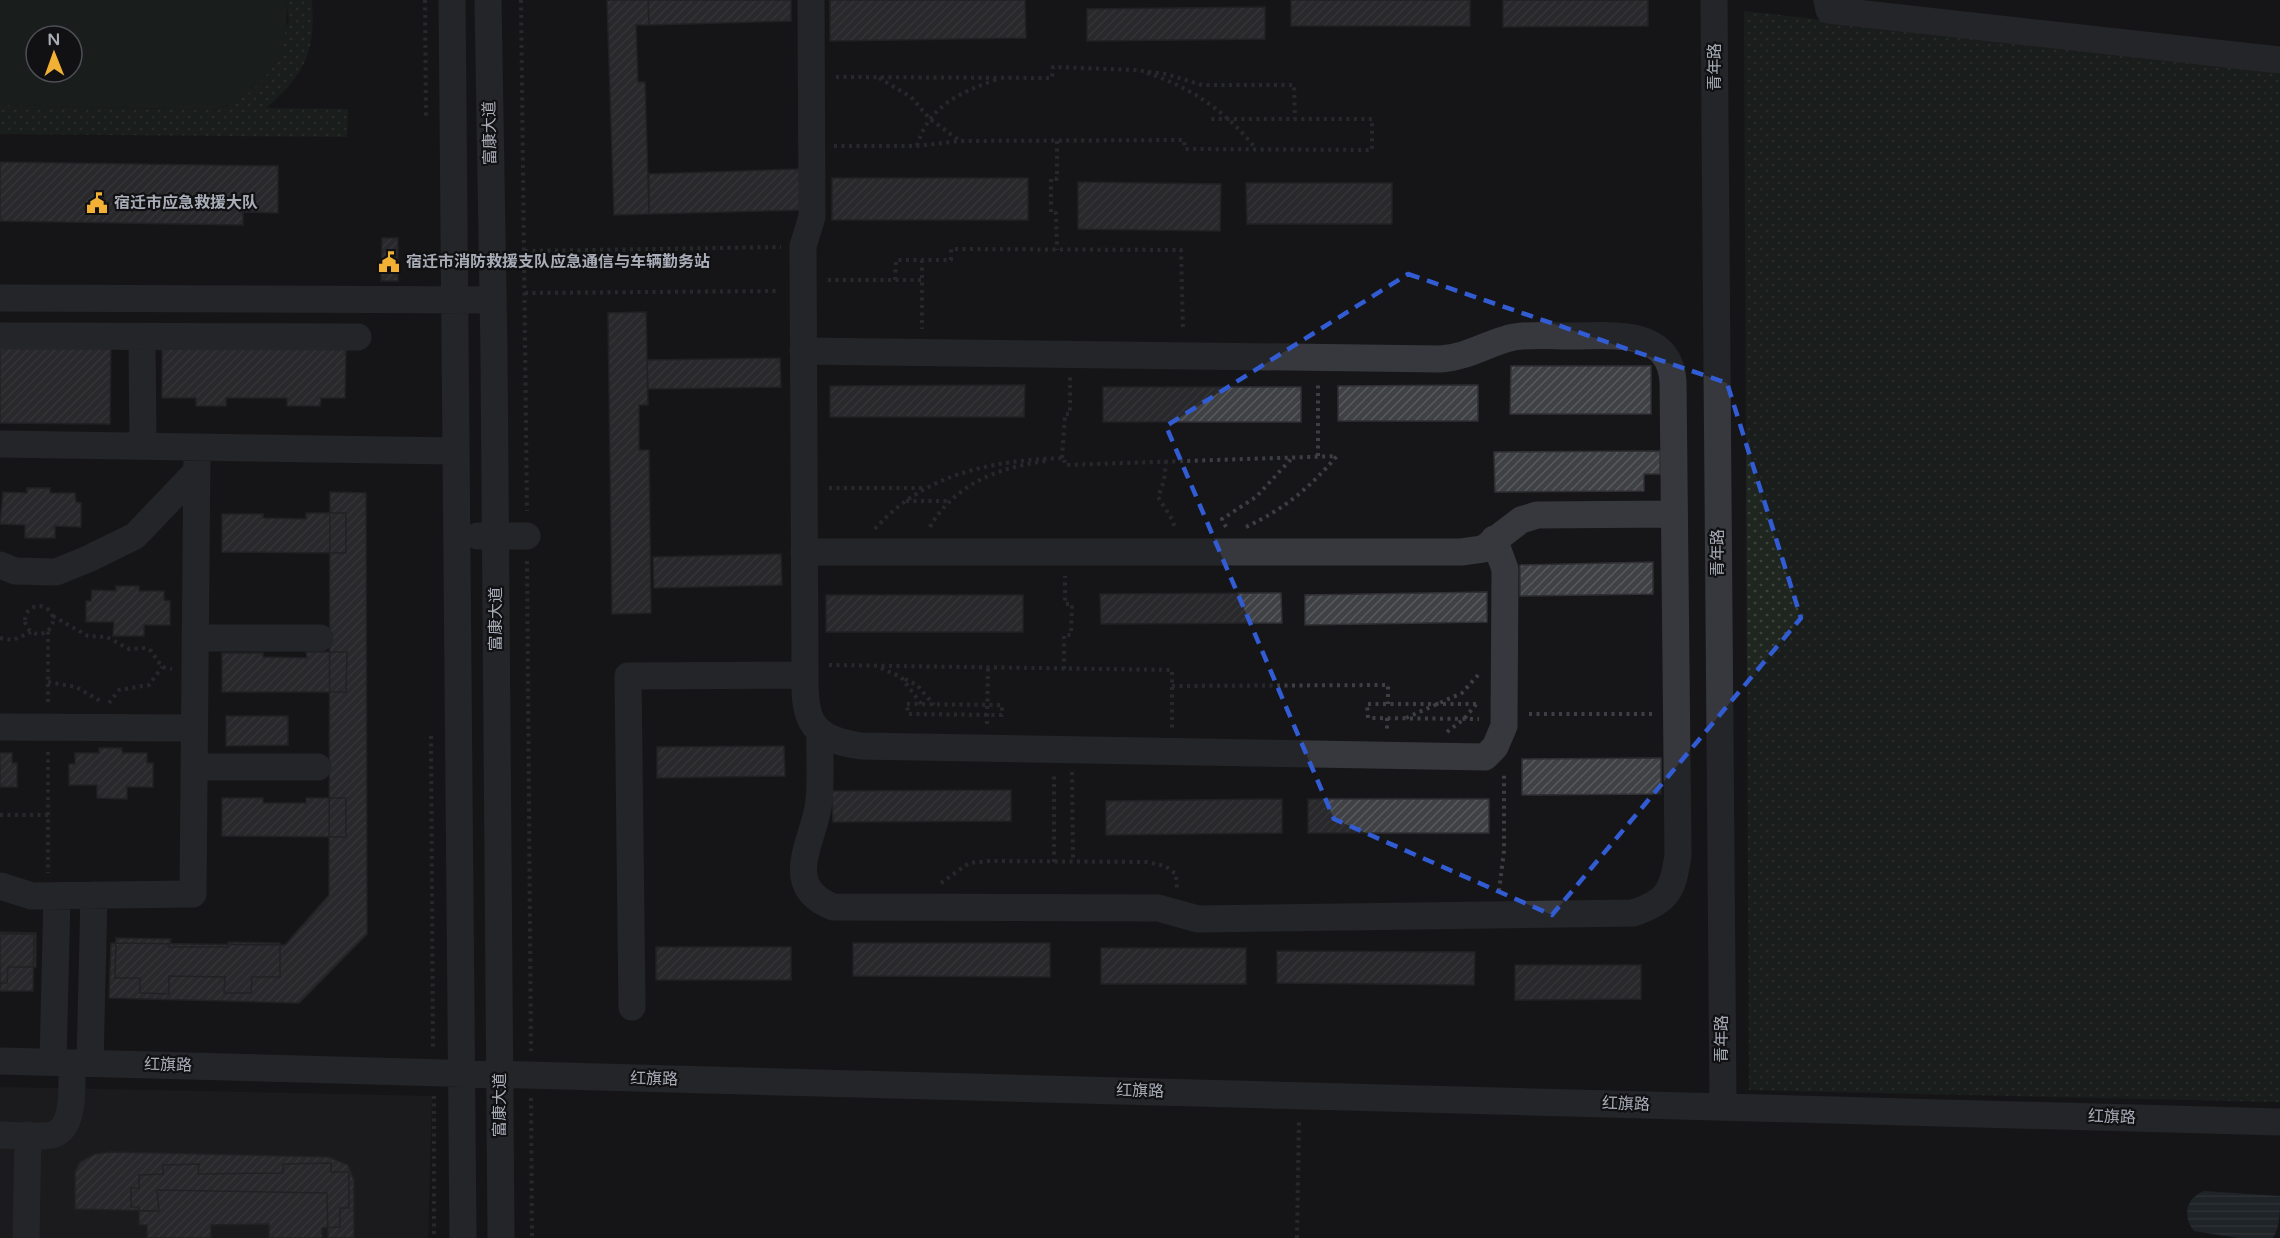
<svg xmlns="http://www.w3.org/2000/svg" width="2280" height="1238" font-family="'Varela Round','Noto Sans SC',sans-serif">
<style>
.built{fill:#222225}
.green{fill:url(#green-dots)}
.pitch{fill:#1e261f;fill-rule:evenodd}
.water{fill:url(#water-rules)}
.building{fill:url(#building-hatch);stroke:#303034;stroke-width:1.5}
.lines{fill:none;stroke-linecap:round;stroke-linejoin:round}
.path{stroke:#3d3f44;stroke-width:4;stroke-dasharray:3 4.5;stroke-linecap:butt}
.minor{stroke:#37383d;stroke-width:27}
.marked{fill:none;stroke:#325cd3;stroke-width:4.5;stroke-dasharray:12 8;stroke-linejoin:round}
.labels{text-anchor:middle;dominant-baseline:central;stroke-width:4.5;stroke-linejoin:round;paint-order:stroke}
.street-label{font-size:16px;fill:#a8adb8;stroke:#111113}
.poi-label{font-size:16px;font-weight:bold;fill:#a8adb8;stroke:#111113;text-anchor:start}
</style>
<defs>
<pattern id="green-dots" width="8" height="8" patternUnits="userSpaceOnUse" patternTransform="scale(1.5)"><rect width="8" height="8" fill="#1e261f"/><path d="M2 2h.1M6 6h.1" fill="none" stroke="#3c433d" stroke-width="1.8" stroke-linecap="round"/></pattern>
<pattern id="water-rules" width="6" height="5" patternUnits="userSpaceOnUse" patternTransform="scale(1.5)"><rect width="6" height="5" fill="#2c353c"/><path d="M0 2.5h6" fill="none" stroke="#485056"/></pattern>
<pattern id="building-hatch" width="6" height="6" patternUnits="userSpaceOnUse" patternTransform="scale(1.5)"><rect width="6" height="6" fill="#404145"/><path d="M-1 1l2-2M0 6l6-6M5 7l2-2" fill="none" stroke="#595a5e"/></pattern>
</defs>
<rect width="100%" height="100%" fill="#161618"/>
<path class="built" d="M 0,1087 L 432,1096 L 428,1238 L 0,1238 Z"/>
<path class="green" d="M 286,0 L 312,0 C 316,50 305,76 266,108 L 348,109 L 347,137 L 0,134 L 0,105 L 212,110 L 228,106 L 289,22 Z
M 1744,11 L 2280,72 L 2280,1102 L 1749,1090 Z"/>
<path class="pitch" d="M 0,0 L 286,0 C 292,51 263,98 212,110 L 0,105 ZM 36,36 L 72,36 L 72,72 L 36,72 Z"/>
<path class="water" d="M 2204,1191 L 2280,1196 C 2280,1210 2280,1227 2273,1238 L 2238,1238 L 2194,1231 C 2182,1216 2186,1198 2204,1191 Z"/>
<path class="building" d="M 607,0 L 648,0 L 649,25 L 636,25 L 638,82 L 645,82 L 649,214 L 614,215 Z
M 648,0 L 791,0 L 791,21 L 649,25 Z
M 830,0 L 1025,0 L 1026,38 L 830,41 Z
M 1291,0 L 1470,0 L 1470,26 L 1291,26 Z
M 1503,0 L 1648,0 L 1648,26 L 1503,27 Z
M 1265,7 L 1265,39 L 1087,41 L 1087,9 Z
M 0,162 L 278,166 L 278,213 L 243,212 L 243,225 L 0,221 Z
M 800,169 L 801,210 L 649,214 L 649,174 Z
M 832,178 L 1028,178 L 1028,220 L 832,220 Z
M 1078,182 L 1221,184 L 1220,231 L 1078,229 Z
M 1246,183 L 1392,183 L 1392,224 L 1247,224 Z
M 382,238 L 398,238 L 398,281 L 381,281 Z
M 646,312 L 648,405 L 639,405 L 639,450 L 649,450 L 651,613 L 612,614 L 608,313 Z
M 0,340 L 111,342 L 110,424 L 0,423 Z
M 162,348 L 346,349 L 345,398 L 321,398 L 320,406 L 287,406 L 287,398 L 226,398 L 226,406 L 196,406 L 196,398 L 162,398 Z
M 780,358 L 781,387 L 648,389 L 647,360 Z
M 1511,366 L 1651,366 L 1651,414 L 1510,414 Z
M 1025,385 L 1024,417 L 830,417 L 830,386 Z
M 1478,385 L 1478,421 L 1338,421 L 1338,386 Z
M 1103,387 L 1301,387 L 1301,422 L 1103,422 Z
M 1660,451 L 1660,474 L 1644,474 L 1644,491 L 1495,492 L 1494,452 Z
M 27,488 L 50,488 L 50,493 L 75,493 L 76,502 L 81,503 L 81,527 L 55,526 L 55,538 L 25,538 L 25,525 L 0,524 L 3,492 L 27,493 Z
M 330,492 L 366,493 L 367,934 L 299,1003 L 109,998 L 111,943 L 285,945 L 329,895 Z
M 306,513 L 346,513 L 346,553 L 222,552 L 222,514 L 263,514 L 263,518 L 306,519 Z
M 781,554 L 782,585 L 654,588 L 653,557 Z
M 1653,562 L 1653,594 L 1520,596 L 1520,565 Z
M 116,586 L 139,586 L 139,591 L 164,591 L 164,600 L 170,601 L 170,625 L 144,625 L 144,636 L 113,636 L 114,622 L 86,622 L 86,601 L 91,601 L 92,590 L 116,591 Z
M 1487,592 L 1487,622 L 1305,625 L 1305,595 Z
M 1281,593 L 1282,623 L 1101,624 L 1100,594 Z
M 826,595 L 1023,595 L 1023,632 L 826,632 Z
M 306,652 L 347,652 L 346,692 L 222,692 L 222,653 L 263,653 L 263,657 L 307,658 Z
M 226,716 L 288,716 L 288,745 L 226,746 Z
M 784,746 L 785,776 L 657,778 L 657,747 Z
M 99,748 L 122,748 L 122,753 L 147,753 L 147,763 L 153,763 L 153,787 L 127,787 L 127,799 L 97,798 L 97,785 L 69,785 L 69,764 L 75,764 L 75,753 L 99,753 Z
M 0,753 L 12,753 L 12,763 L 17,763 L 17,787 L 0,787 Z
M 1661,758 L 1661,794 L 1522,795 L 1522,759 Z
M 1011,790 L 1011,821 L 833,822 L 832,791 Z
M 222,798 L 263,798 L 263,803 L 306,803 L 306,798 L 346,798 L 346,837 L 222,836 Z
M 1282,799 L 1282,833 L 1106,835 L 1106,801 Z
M 1308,799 L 1489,799 L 1489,833 L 1308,833 Z
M 0,932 L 36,933 L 36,967 L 8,967 L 7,983 L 0,983 Z
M 0,934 L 34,934 L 33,991 L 0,991 Z
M 116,938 L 171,939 L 169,947 L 228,947 L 228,942 L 280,943 L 280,977 L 252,977 L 251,993 L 224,993 L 225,977 L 169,976 L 169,994 L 140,993 L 140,978 L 115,978 Z
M 853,943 L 1050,943 L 1050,977 L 853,976 Z
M 656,947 L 791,947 L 791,980 L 656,980 Z
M 1101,948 L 1246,948 L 1246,984 L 1101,984 Z
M 1277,951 L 1475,952 L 1474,985 L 1277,983 Z
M 1515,965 L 1641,965 L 1641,999 L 1515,1000 Z
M 111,1152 L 329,1157 L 348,1165 L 354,1180 L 354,1238 L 328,1238 L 327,1193 L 157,1190 L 159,1211 L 75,1209 L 75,1172 L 80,1162 L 95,1154 Z
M 331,1163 L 331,1172 L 349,1172 L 349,1208 L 340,1208 L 340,1227 L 322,1228 L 322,1238 L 269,1238 L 269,1224 L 211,1225 L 211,1238 L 147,1238 L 147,1225 L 139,1225 L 139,1207 L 131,1207 L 131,1188 L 139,1188 L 139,1175 L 163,1174 L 163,1165 L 199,1164 L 198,1174 L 283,1173 L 283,1164 Z"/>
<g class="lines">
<path class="path" d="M 425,0 L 426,116
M 521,0 L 527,511
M 1147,73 C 1191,87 1228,113 1256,149
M 836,77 L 1052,78 L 1053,67 L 1135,70 L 1166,74 L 1202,85 L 1294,85 L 1295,119
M 879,78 L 911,97 L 930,119 L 960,141
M 1057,141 L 1057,179 L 1051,178 L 1051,213 L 1056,213 L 1057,250
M 834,146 L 917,146 L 960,141 L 1184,140 L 1185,149 L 1372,150 L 1372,119 L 1209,119
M 917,146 C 929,105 961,92 998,79
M 525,251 L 781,247
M 922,260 L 922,329
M 828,280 L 922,280
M 895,280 L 896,260 L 951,260 L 951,249 L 1181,250 L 1183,331
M 525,293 L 779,291
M 1318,456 L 1318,382
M 1062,458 L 1065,414 L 1070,414 L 1070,376
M 1166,461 L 1164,481 L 1158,497 L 1173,521 L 1175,530
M 829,488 L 926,488
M 906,501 L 951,501
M 930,527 C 954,484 1000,467 1046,461
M 1226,527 L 1222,519 L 1256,497 L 1293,457
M 1246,527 C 1286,508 1308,489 1337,456
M 875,529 C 924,473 994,460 1064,458 L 1065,465 L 1337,456
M 527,561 L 531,1051
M25 620a14 14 0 1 1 28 0a14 14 0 1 1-28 0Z
M 53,616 L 88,636 L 107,637 L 129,649 L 146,648 L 151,651 L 162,667 L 172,669
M 0,638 L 13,640 L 31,632
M 829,665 L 1172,670 L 1172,728
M 881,668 L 901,677 L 922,705
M 1064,669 L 1064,635 L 1071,635 L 1072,604 L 1065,604 L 1065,576
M 905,679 L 917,685 L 934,705
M 48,682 L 76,687 L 102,702
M 1172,686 L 1388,685 L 1388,704
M 48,702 L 48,631
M 109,703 L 119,690 L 149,685 L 162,667
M 907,704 L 1002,705 L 1002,715 L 908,714 Z
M 1476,704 L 1367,704 L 1368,718 L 1479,719
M 1529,714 L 1653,714
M 1387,718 L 1387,733
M 1406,718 L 1462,693 L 1479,674
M 987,724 L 988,668
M 1447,732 L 1464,719 L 1478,702
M 431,736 L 433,1049
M 48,752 L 48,873
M 1072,772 L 1073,862
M 0,815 L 48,815
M 1054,862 L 1054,772
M 941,883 L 969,863 L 989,861 L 1147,862 L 1165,866 L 1176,874 L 1177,888
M 1499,891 L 1504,851 L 1504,773
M 434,1096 L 434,1238
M 531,1098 L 532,1238
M 1297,1238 L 1299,1120"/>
<path class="minor" d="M 452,0 L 463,1238
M 488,0 L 494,353 L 501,1238
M 1714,0 L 1723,1106
M 1827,0 L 1829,10 L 2280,60
M 0,298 L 493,300
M 0,336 L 358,337
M 142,337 L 143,446
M 803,351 L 1440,359 C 1467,358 1489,342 1514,337 C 1534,334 1554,336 1574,336 C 1612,336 1669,328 1673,381 L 1678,855 C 1673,890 1668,902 1633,913 L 1198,919 L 1158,908 L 833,907 C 782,887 811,846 818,808 C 822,784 819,757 820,734
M 0,444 L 455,451
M 478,536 L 527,536
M 804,552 L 1461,552 L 1483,549 L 1521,520 L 1537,515 L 1673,514
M 0,565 L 15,571 L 56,572 L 88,559 L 135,536 L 197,471
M 195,638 L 320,638
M 805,675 C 804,722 812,739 861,746 L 1485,757 L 1495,747 L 1504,726 L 1505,569 L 1494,539
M 0,727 L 194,728
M 194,767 L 318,767
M 0,886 L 32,896 L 193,894 L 197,447
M 632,1007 L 628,676 L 805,675 L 803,246 L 812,217 L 811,0
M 0,1061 L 2280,1122
M 53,1062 L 57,896
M 90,1063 L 94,895
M 0,1135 C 16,1135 36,1138 52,1135 C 77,1128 71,1082 72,1063
M 26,1238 L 28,1135"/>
</g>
<path d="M0 0H2280V1238H0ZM 1408,274 L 1727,383 L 1801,618 L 1552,915 L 1334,819 L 1166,426 Z" fill="#161618" fill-opacity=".55" fill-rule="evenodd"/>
<path class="marked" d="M 1408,274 L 1727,383 L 1801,618 L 1552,915 L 1334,819 L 1166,426 Z"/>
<defs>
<symbol id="civic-bare" viewBox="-9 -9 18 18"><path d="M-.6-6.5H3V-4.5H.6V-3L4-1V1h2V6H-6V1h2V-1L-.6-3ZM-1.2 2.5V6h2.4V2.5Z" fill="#f2b134" stroke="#111113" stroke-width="2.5" paint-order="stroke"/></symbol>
</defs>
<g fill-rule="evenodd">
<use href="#civic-bare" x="82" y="188" width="30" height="30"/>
<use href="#civic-bare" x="374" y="247" width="30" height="30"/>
</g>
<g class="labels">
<g class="street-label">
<text transform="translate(1715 67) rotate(-90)">青年路</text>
<text transform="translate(490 133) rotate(-91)">富康大道</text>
<text transform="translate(1718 553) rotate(-90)">青年路</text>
<text transform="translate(496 619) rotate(-90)">富康大道</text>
<text transform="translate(1722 1039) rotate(-90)">青年路</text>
<text transform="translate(168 1065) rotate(1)">红旗路</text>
<text transform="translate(654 1079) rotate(1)">红旗路</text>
<text transform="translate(1140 1091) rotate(1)">红旗路</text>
<text transform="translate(1626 1104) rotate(2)">红旗路</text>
<text transform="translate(500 1105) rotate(-90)">富康大道</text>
<text transform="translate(2112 1117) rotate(2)">红旗路</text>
</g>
<g class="poi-label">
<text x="114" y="203">宿迁市应急救援大队</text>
<text x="406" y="262">宿迁市消防救援支队应急通信与车辆勤务站</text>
</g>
</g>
<g transform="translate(54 54) rotate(359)"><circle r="28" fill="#111113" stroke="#4d4f55" stroke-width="1.5"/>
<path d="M0-4.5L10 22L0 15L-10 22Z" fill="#f2b134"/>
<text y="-9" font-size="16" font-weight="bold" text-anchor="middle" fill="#a8adb8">N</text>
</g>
</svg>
